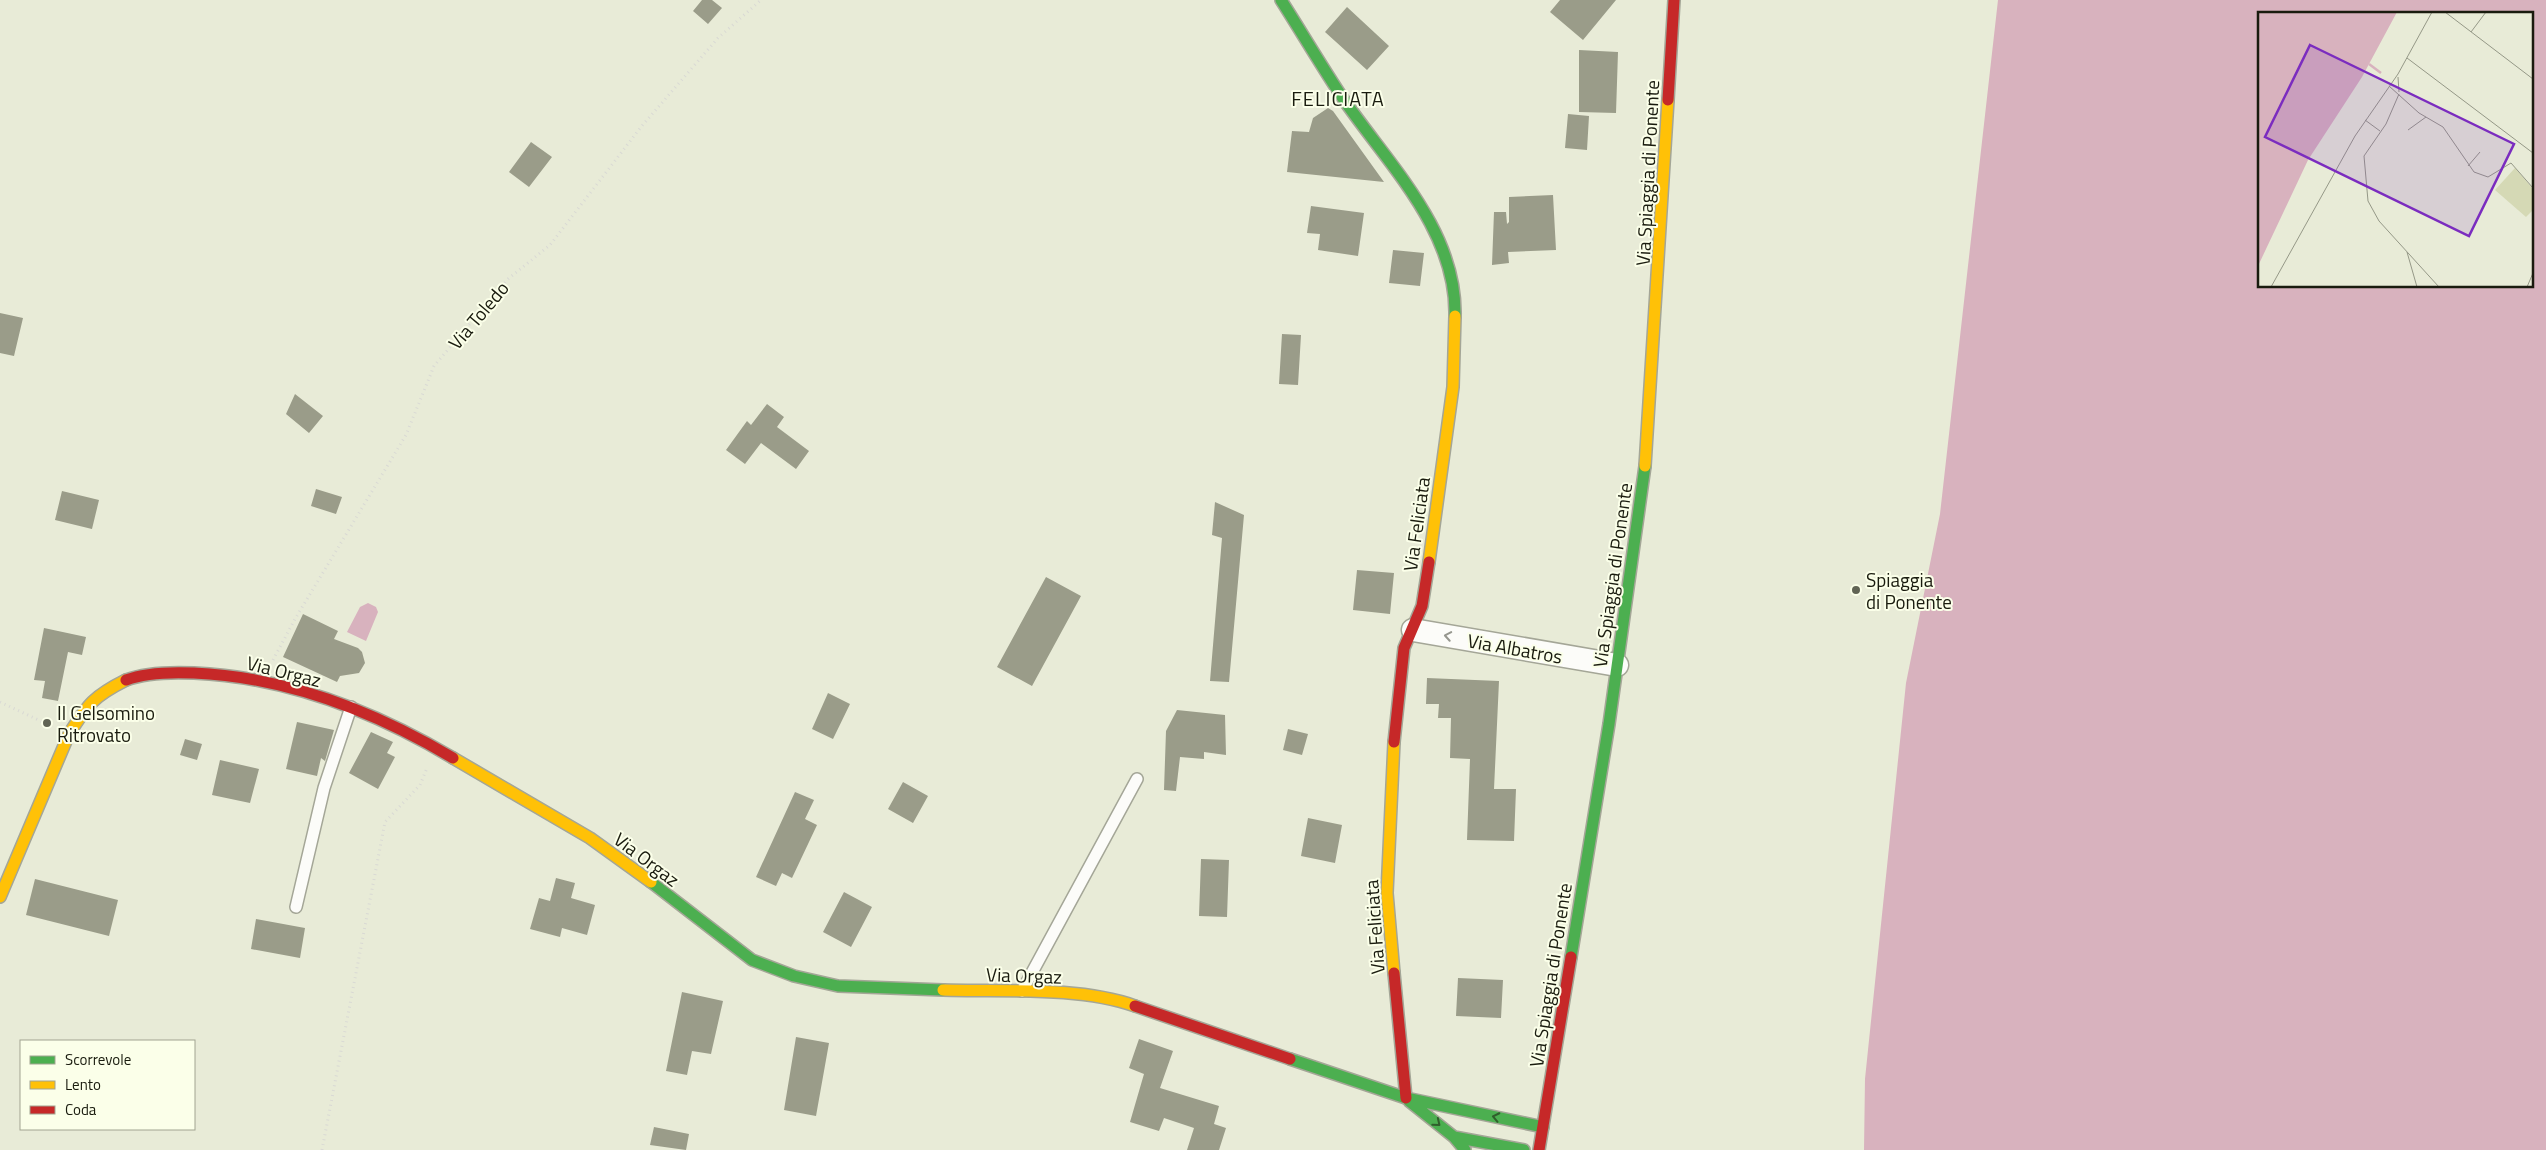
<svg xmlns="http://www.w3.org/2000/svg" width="2546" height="1150" font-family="'Titillium Web',sans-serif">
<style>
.water{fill:#d8b2be;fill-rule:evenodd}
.building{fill:#9a9c89}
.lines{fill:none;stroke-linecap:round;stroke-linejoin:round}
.lane-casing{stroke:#a4a697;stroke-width:14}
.street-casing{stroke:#a4a697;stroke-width:25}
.fast-casing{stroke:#a4a697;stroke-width:14}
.slow-casing{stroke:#a4a697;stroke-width:14}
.jam-casing{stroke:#a4a697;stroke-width:14}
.path{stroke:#d9d9d4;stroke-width:3;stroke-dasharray:1 4;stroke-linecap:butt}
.lane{stroke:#fcfcf9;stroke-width:11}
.street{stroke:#fcfcf9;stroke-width:22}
.fast{stroke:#4caf50;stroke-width:11}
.slow{stroke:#ffc107;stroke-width:11}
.jam{stroke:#c62828;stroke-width:11}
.oneway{stroke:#96978f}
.oneway2{stroke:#305e2c}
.poi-dot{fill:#616454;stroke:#fbffe9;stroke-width:2}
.labels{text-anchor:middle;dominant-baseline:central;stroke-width:4;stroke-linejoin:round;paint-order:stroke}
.street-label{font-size:19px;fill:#191b0e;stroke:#fbffe9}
.poi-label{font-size:19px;fill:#191b0e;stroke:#fbffe9;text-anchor:start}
.neighbourhood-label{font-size:20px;letter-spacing:1px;fill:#191b0e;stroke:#fbffe9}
.inset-river{fill:none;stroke:#d8b2be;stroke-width:2.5}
.inset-road{fill:none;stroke:#959887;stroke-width:1}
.view{fill:#7b2cbf;fill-opacity:0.15;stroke:#7b2cbf;stroke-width:2.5}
.inset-edge{fill:none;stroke:#191b0e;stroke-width:2.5}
</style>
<rect width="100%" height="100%" fill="#e8ebd7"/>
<path class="water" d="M 1998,0 L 2546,0 L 2546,1150 L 1864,1150 L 1865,1079 L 1906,683 L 1940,514 ZM 2260,14 L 2532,14 L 2532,286 L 2260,286 Z
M 368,603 L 376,607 L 378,612 L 366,641 L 347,632 L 360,607 Z"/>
<path class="building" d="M 702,0 L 712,0 L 722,8 L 708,24 L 693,11 Z
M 1560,0 L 1616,0 L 1583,40 L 1550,12 Z
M 1347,7 L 1389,46 L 1367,70 L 1325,32 Z
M 1579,50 L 1618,52 L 1616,113 L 1579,112 Z
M 1328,108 L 1333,111 L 1384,182 L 1287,172 L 1292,131 L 1309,132 L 1313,118 Z
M 1568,114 L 1589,116 L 1587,150 L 1565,148 Z
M 531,142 L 552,157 L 529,187 L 509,172 Z
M 1553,195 L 1556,250 L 1508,252 L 1509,263 L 1492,265 L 1494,212 L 1506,212 L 1507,224 L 1509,222 L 1509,197 Z
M 1311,206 L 1364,213 L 1358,256 L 1318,250 L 1320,234 L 1307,233 Z
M 1393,250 L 1424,253 L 1420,286 L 1389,283 Z
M 0,313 L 23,318 L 14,356 L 0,353 Z
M 1282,334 L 1301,335 L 1298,385 L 1279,384 Z
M 295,394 L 323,416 L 309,433 L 286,414 Z
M 767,404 L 784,417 L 777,427 L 809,451 L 796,469 L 761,443 L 745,464 L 726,450 L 747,421 L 751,425 Z
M 316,489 L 342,497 L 336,514 L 311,506 Z
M 62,491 L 99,500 L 92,529 L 55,520 Z
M 1215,502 L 1244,515 L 1229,682 L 1210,681 L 1222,538 L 1212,535 Z
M 1357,570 L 1394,573 L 1390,614 L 1353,610 Z
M 1046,577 L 1081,596 L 1032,686 L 997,667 Z
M 303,614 L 338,631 L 334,639 L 358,648 L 362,652 L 365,663 L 359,673 L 340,676 L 337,682 L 283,657 Z
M 44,628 L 86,637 L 82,655 L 68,652 L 58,701 L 42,698 L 45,681 L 34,680 Z
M 1427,678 L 1499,681 L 1494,789 L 1516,789 L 1514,841 L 1467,840 L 1470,759 L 1450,758 L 1451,718 L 1438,718 L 1439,704 L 1426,704 Z
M 828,693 L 850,704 L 833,739 L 812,729 Z
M 1177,710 L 1225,715 L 1226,755 L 1204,752 L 1204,759 L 1180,757 L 1176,791 L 1164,790 L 1166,731 Z
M 297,722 L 334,730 L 325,761 L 321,758 L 317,776 L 286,769 Z
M 1288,729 L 1308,734 L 1302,755 L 1283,750 Z
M 371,732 L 393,742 L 387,753 L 395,757 L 378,789 L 349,773 Z
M 185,739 L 202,744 L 197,760 L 180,755 Z
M 220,760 L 259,769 L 250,803 L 212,795 Z
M 903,782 L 928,796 L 913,823 L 888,809 Z
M 795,792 L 814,800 L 805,819 L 817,825 L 792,878 L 782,873 L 776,886 L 756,877 Z
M 1308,818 L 1342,825 L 1335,863 L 1301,856 Z
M 1201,859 L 1229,860 L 1227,917 L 1199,916 Z
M 556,878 L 575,883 L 571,898 L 595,905 L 587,935 L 562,928 L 560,937 L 530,929 L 539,898 L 550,901 Z
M 35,879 L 118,900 L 109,936 L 26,915 Z
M 844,892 L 872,907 L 851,947 L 823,932 Z
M 256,919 L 305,928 L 300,958 L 251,949 Z
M 1458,978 L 1503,980 L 1501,1018 L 1456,1016 Z
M 682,992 L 723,1001 L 711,1054 L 692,1051 L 687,1075 L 666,1071 Z
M 796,1037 L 829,1043 L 816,1116 L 784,1110 Z
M 1139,1039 L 1173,1051 L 1160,1088 L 1219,1106 L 1214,1124 L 1226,1128 L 1219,1150 L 1187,1150 L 1194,1128 L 1164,1118 L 1159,1131 L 1130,1122 L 1144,1074 L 1129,1068 Z
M 654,1127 L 689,1134 L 686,1150 L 650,1145 Z"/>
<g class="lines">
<defs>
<path id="lane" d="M 296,907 L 324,788 L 351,707
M 1022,991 L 1137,779"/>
<path id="street" d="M 1413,630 L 1617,665"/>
<path id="fast" d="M 1281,0 C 1302,33 1322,67 1344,100 C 1389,165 1457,231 1455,316
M 651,882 L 752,960 L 794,976 L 838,986 L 943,990
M 1571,957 L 1609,724 L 1645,466
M 1290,1059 L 1406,1098 L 1543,1127
M 1409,1101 L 1454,1137 L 1465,1150
M 1454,1137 L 1524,1150"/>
<path id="slow" d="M 1645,466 L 1668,100
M 1429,562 L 1453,387 L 1455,316
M 453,758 L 590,838 L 651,882
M 0,897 L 69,734 C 88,704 94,696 126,680
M 1394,973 L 1387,893 L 1394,742
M 943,990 C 1003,992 1078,986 1135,1006"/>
<path id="jam" d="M 1668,100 L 1674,0
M 126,680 C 147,672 172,672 194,673 C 287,677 374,711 453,758
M 1394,742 L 1404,648 L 1422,606 L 1429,562
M 1394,973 L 1406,1098
M 1135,1006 L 1290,1059
M 1539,1150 L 1571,957"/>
</defs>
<use href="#lane" class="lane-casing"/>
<use href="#street" class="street-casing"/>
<use href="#fast" class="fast-casing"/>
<use href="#slow" class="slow-casing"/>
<use href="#jam" class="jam-casing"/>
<path class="path" d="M 273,660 L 295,619 L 406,435 L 434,366 L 508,279 L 550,245 L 641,127 L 718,38 L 761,0
M 0,702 L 47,724
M 322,1150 L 385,822 L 420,785 L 427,768"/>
<use href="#lane" class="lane"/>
<use href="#street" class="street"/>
<use href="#fast" class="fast"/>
<use href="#slow" class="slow"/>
<use href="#jam" class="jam"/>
</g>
<defs><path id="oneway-chevron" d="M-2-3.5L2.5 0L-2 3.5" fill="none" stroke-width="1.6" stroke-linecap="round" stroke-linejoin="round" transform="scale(1.25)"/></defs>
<use class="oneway" href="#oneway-chevron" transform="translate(1448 636) rotate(-170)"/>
<g class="oneway2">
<use href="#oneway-chevron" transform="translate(1496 1117) rotate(-168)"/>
<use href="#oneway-chevron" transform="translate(1437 1123) rotate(39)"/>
</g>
<g class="poi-dot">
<circle cx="1856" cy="590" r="5"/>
<circle cx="47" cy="723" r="5"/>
</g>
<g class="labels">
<g class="street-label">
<text transform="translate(1647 173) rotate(-87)">Via Spiaggia di Ponente</text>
<text transform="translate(478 315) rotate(-50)">Via Toledo</text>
<text transform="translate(1416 524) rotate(-82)">Via Feliciata</text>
<text transform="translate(1612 575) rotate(-82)">Via Spiaggia di Ponente</text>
<text transform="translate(1515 648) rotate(10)">Via Albatros</text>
<text transform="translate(284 671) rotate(14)">Via Orgaz</text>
<text transform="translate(647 859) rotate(37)">Via Orgaz</text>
<text transform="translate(1374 927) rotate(-94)">Via Feliciata</text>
<text transform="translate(1024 975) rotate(2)">Via Orgaz</text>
<text transform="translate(1550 975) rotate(-81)">Via Spiaggia di Ponente</text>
</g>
<g class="poi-label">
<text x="1866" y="579">Spiaggia<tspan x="1866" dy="22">di Ponente</tspan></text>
<text x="57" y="712">Il Gelsomino<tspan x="57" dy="22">Ritrovato</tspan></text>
</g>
<g class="neighbourhood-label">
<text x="1338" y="98">FELICIATA</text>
</g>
</g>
<g transform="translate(2258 12)">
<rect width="275" height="275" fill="#e8ebd7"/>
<path d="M 257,156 L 275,177 L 275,198 L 268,205 L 237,178 Z" fill="#d5d9b5"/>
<path d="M 0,0 L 139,0 L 104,65 L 50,148 L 0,254 Z" fill="#d8b2be"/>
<path class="inset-river" d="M 111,52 L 123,61"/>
<path class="inset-road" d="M 187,0 L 275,67M 213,20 L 228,0M 149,46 L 275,141M 140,65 L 141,80M 131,74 L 161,101 L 185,115 L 216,160 L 230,165 L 253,151 L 275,176M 141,82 L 128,112 L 106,144 L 110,189 L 121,209 L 181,275M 107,108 L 122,119M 150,118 L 168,105M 210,154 L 222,140M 149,240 L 159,275M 13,275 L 97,124 L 140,62 L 174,0M 269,275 L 275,261"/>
<path class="view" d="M 52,33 L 256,132 L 211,224 L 7,125 Z"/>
<rect width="275" height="275" class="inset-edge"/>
</g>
<rect x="20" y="1040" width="175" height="90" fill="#fbffe9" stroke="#a1a491"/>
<rect x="30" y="1056" width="25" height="8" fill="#4caf50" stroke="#a1a491"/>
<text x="65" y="1065" font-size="15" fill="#191b0e">Scorrevole</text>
<rect x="30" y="1081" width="25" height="8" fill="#ffc107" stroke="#a1a491"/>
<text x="65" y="1090" font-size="15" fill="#191b0e">Lento</text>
<rect x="30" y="1106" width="25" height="8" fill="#c62828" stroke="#a1a491"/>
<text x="65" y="1115" font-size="15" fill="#191b0e">Coda</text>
</svg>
